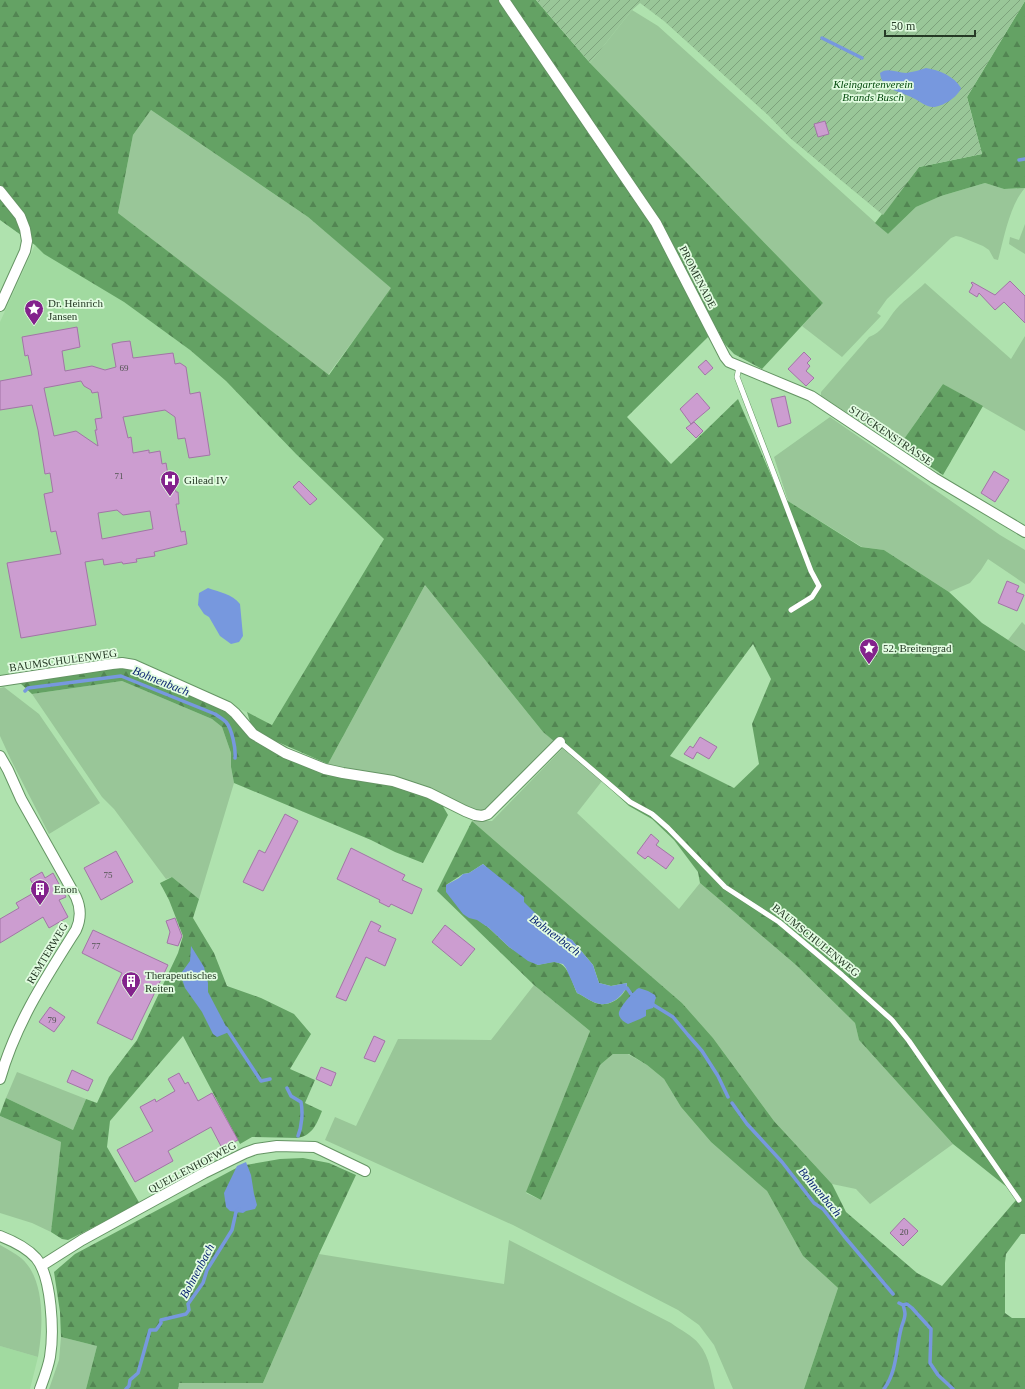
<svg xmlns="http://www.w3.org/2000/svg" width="1025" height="1389" font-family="'Times New Roman',serif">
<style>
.built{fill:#a1daa0}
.grass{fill:#99c698}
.forest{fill:url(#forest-firs);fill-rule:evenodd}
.garden{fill:url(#garden-furrows)}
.water{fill:#7798de}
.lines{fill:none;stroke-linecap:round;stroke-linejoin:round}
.stream{stroke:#7798de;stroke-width:3.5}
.building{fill:#cc9dd0;stroke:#a275a6;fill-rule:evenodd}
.service-casing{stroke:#659564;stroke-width:6}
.minor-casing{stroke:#659564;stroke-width:12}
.service{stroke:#fff;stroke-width:5}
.minor{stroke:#fff;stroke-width:10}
.labels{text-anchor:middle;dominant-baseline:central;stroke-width:3.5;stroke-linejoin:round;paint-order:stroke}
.number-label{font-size:9px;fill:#505350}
.park-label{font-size:11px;font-style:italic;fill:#044a0d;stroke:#e2fce1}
.street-label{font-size:11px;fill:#263a26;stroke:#e2fce1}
.poi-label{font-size:11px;fill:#263a26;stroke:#e2fce1;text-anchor:start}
.water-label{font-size:12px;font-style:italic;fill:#051f6f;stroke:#e2fce1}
</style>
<defs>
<pattern id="forest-firs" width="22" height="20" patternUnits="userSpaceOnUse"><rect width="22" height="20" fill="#64a264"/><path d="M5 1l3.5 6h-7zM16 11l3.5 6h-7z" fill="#528552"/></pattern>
<pattern id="garden-furrows" width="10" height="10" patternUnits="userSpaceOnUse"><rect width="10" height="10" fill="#99c698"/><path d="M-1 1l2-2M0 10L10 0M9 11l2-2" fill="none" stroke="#7da27c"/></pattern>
</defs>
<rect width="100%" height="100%" fill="#afe2ae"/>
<path class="built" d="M 35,245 L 124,302 L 190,350 L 226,381 L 296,454 L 384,539 L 272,725 L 222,700 L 112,661 L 0,676 L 0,322 Z
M 0,1346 L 38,1357 L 30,1389 L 0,1389 Z"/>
<path class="grass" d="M 632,10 L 658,26 L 888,234 L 916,207 L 941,196 L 985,183 L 1004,189 L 1025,188 C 1010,204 1004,238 998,260 L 994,259 L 989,250 L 983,246 L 961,237 L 956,236 L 951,238 L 887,299 L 877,313 L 881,316 L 842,357 L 802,326 L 823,303 L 590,63 Z
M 151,110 L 308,217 L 392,288 L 328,375 L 118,213 L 133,135 Z
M 1025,224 L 1025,254 L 1009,244 L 1010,237 L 1019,240 Z
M 925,283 L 1011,359 L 1025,336 L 1025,431 L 943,384 L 899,446 L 821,396 L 821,392 L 869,337 C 882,332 885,324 893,313 C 901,302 915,293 925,283 Z
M 830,417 L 1000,535 L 1025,550 L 1025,584 L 988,559 L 981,570 L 970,583 L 949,592 L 884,550 L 862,547 L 788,501 L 774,457 Z
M 425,585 L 543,732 L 556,742 L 487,811 L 475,813 L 328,764 Z
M 1022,622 L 1025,625 L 1025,651 L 1008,640 Z
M 122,681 L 212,719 L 222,727 L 231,753 L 231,767 L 234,783 L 199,899 L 172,877 L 166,879 L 114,809 L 102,797 L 32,694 Z
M 4,687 L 39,714 L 100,803 L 49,834 L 11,760 L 0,736 L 0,688 Z
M 563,748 L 602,781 L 577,813 L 679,909 L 700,883 L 796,965 L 855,1023 L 859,1040 L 953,1144 L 870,1204 L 856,1189 L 832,1184 L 774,1121 L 713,1038 L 682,1003 L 472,821 L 492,821 Z
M 534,985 L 590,1031 L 526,1193 L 541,1200 L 600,1065 L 613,1054 L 628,1054 L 647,1065 L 664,1079 L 681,1107 L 711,1142 L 767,1191 L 803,1256 L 838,1288 L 804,1389 L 733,1389 L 714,1345 L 699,1325 L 678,1310 L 513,1225 L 325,1140 L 335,1117 L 356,1126 L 398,1039 L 491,1040 Z
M 17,1072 L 86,1099 L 73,1130 L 6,1098 Z
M 0,1116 L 61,1142 L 51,1232 L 32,1223 L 0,1213 Z
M 509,1240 L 671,1323 C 680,1330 692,1335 699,1344 C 710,1357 711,1374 715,1389 L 178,1389 L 178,1383 L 263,1383 L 319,1254 L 504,1284 Z
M 0,1245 C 7,1249 15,1253 21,1258 C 46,1279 43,1328 38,1357 L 0,1346 Z
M 61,1337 L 97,1346 L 86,1389 L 49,1389 L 59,1360 Z"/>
<path class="forest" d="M 0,0 L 536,0 L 590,63 L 823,303 L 762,369 L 734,354 L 724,343 L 718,331 L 708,337 L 627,417 L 671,464 L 738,399 L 780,496 L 861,547 L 884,550 L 949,592 L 982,623 L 1025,651 L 1025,1234 L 1021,1234 L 1006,1254 L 1005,1263 L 1005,1313 L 1012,1318 L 1025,1318 L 1025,1389 L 804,1389 L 838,1288 L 803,1256 L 767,1191 L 711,1142 L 681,1107 L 664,1079 L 647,1065 L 629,1054 L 613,1054 L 600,1065 L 541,1200 L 526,1192 L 590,1031 L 534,985 L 437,891 L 472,821 L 682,1003 L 713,1038 L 774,1121 L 832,1184 L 846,1212 L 917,1273 L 942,1286 L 1016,1200 L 1008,1188 L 953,1144 L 859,1040 L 855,1023 L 796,965 L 700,883 L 698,872 L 674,840 L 652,819 L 629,806 L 602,781 L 543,732 L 425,585 L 328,764 L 264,736 L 251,725 L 247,712 L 272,725 L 384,539 L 296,454 L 226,381 L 190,350 L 124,302 L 44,254 L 35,245 L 0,220 ZM 151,110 L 308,217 L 391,288 L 329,375 L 118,213 L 133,135 ZM 753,644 L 771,679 L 752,724 L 759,764 L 734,788 L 670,756 ZM 483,864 L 551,929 L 572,940 L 593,965 L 599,983 L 611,986 L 627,983 C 627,995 611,1006 600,1004 C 592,1003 584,996 577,993 C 572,982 568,962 554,962 C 549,962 543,964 538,965 L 509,947 L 489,928 L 477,919 L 446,885 L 463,874 L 469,873 Z
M 1025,1 L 1025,188 L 1004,189 L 985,183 L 941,196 L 916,207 L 888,234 L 875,223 L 919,167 L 982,154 L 967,97 Z
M 943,384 L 983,406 L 943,475 L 899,446 Z
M 114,667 L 133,670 L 218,705 L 233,716 L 246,734 L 254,740 L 286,757 L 393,784 L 441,803 L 448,815 L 423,863 L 395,852 L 371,840 L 234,783 L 231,767 L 231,753 L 222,727 L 212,719 L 122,681 L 32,694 L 20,683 Z
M 172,877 L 199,899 L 193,918 L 214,953 L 227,986 L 261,998 L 294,1014 L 311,1034 L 290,1069 L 315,1080 L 305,1103 L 322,1111 C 317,1123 313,1135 298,1138 L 252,1137 L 240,1144 L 183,1036 L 110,1121 L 107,1147 L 140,1204 L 68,1240 L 62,1239 L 51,1232 L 61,1142 L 0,1116 L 0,1114 L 6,1098 L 73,1130 L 86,1099 L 97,1103 L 109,1077 L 137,1040 L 178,953 L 183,936 L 169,900 L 160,883 Z
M 303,1158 L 329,1163 L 356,1175 L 319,1254 L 263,1383 L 179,1383 L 178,1389 L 86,1389 L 97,1346 L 61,1337 L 60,1312 L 54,1272 L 75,1254 L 240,1166 L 280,1159 Z"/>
<path class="garden" d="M 536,0 L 1025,0 L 1025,1 L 967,97 L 982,154 L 919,167 L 883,215 L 790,138 L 768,115 L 664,21 L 640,3 L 632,10 L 590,63 Z"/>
<path class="water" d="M 926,68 C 939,70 954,76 961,88 C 958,97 942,107 933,107 C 926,107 920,101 913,98 C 901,91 882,91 880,73 C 888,67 897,73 906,73 C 913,72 920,70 926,68 Z
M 208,588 C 219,592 232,594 240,604 L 243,636 L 239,642 L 231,644 L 220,636 L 209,617 L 204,614 L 198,605 L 199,593 Z
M 483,864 L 524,897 L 524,902 L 551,929 L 572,940 L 593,965 L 599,983 L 611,986 L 627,983 C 626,994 612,1006 600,1004 C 592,1003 584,996 577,993 L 566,968 L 563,964 L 554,962 L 538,965 L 528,961 L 509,947 L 489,928 L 477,920 L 469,918 L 463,914 L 446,892 L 446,885 L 459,878 L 463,874 L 469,873 Z
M 191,946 L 204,967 L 208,983 L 208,992 L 229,1032 L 217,1037 L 213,1034 L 202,1012 L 185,988 L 182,979 L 182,972 L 190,961 Z
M 639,988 L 648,991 L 655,995 L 656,998 C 654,1001 655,1004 653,1008 L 646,1010 L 646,1016 L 640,1019 L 628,1024 C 624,1022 620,1019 619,1015 C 617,1009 633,993 637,989 Z
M 246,1162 L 251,1175 L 254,1194 L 257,1205 L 255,1209 L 246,1211 L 243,1213 L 230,1211 L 226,1207 L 224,1193 L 237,1166 Z"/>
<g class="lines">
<path class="stream" d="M 822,38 L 862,58
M 1019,160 L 1025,159
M 25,691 L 28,688 L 121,676 L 215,714 C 219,717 223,719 226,722 C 232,729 236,749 235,758
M 623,989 L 627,988 L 631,994 L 635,996
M 652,1004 L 673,1017 L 688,1035 L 702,1051 L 718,1076 L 728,1097
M 226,1028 L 261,1081 L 270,1079
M 287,1088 L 291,1096 L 301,1102 C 303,1112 302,1126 298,1136
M 732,1103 L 747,1124 L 782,1162 L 814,1203 L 823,1209 L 844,1236 L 893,1294
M 903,1305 L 907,1304 L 912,1308 L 931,1329 L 930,1363 L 938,1375 L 953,1389
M 126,1389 L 129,1386 L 130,1380 L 138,1373 L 150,1330 L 156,1330 L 161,1323 L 161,1320 L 186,1314 L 189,1310 L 188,1304 L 203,1283 L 207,1270 L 232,1230 L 236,1212 L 239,1209
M 884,1389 C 897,1371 896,1349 901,1329 C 902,1324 905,1319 905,1314 C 905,1311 904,1308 903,1305 L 899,1303"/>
</g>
<path class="building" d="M 825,121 L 829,134 L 818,137 L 814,124 Z
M 1010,281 L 1025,296 L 1025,323 L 1004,302 L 995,310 L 979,293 L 977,297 L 969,292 L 973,285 L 971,283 L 972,282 L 995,295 Z
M 77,327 L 80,347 L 62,351 L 65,371 L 92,366 L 105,370 L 116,367 L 112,344 L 121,342 L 130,341 L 133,358 L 173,353 L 175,364 L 180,363 L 186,367 L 190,394 L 200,392 L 210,455 L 189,458 L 185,438 L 178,439 L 175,417 L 165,410 L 123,417 L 128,438 L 131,437 L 133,453 L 149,450 L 149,453 L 160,451 L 162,464 L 166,463 L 168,475 L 173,475 L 176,492 L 178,492 L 179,504 L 176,504 L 181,532 L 185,531 L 187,544 L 154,552 L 155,556 L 136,559 L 137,562 L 123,564 L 122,562 L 104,565 L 103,559 L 85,562 L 96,625 L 21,638 L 7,563 L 61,554 L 56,531 L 51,532 L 44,494 L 53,492 L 50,473 L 45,474 L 38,430 L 32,405 L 0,410 L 0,381 L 32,375 L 28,355 L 25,356 L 22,337 ZM 81,381 L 84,386 L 91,390 L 92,393 L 98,392 L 102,418 L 95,419 L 97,430 L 95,430 L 98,446 L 76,431 L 54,436 L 44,388 ZM 117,510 L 123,515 L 150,511 L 153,529 L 102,539 L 98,513 Z
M 804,352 L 811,359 L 807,363 L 810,366 L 806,371 L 814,378 L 806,386 L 788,369 Z
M 706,360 L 713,368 L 705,375 L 698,367 Z
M 697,393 L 710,408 L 691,424 L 680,409 Z
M 785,396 L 791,423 L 778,427 L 771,399 Z
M 694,422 L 703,431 L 696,438 L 686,428 Z
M 994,471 L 1009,480 L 995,502 L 981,493 Z
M 299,481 L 317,499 L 310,505 L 293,487 Z
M 1007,581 L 1019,586 L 1016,592 L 1024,595 L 1017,611 L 998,603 Z
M 700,737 L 717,747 L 709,759 L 697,752 L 693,759 L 684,754 L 690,746 L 693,748 Z
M 285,814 L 298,821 L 263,891 L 243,882 L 259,850 L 265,853 Z
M 651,834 L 659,841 L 656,845 L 674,858 L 666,869 L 648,856 L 645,859 L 637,853 Z
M 351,848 L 405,875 L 402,880 L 422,889 L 412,914 L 391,904 L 389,907 L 379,902 L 380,900 L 337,879 Z
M 116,851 L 133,882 L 101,900 L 84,868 Z
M 42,872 L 45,878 L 53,873 L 66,897 L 59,900 L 68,917 L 49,928 L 43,917 L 0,943 L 0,919 L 19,908 L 16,903 L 37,891 L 30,879 Z
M 175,918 L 182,936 L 178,946 L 167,943 L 170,932 L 166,921 Z
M 371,921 L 381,926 L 378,931 L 396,939 L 385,966 L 366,957 L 346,1001 L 336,997 Z
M 445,925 L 475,949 L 461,966 L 432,942 Z
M 93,930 L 168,965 L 132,1040 L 97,1023 L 122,973 L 82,953 Z
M 50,1007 L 65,1017 L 54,1032 L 39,1022 Z
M 374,1036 L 385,1041 L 375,1062 L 364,1058 Z
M 321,1067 L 336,1073 L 331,1086 L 316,1079 Z
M 72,1070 L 93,1080 L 88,1091 L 67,1082 Z
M 179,1073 L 185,1084 L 188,1082 L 198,1101 L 212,1093 L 238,1140 L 222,1148 L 211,1127 L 168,1151 L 173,1161 L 135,1182 L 117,1150 L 153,1131 L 140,1107 L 155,1099 L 156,1102 L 175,1091 L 168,1079 Z
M 904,1218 L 918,1231 L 903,1246 L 890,1233 Z"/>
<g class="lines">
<defs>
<path id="service" d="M 739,367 L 737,377 L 811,571 L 819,586 L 812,597 L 791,610
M 560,742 L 630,802 L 652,814 L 668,828 L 725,887 L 779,922 L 842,975 L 892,1020 L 909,1041 L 1019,1200"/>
<path id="minor" d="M 504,0 L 656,223 L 725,357 L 729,362 L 811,396 L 934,478 L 1025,532
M 0,191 L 20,216 L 25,229 L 27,241 L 25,251 L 0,306
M 0,681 L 112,664 L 122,663 L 134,665 L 228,707 L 235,713 L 253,734 L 285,753 L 325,769 L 343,773 L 393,781 L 429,793 L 465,811 L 475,815 L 482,816 L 488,814 L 560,742
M 0,756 L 8,770 L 21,799 L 76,897 C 81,908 81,919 76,930 C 45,979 16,1023 0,1079
M 0,1236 C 13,1241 27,1248 36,1258 C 52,1277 54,1333 50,1357 C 48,1368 44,1378 40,1389
M 41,1266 L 82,1240 L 204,1173 L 245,1153 L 256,1149 L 277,1146 L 315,1147 L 365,1171"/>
</defs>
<use href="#service" class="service-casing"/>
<use href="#minor" class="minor-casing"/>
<use href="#service" class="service"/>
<use href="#minor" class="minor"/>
</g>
<defs>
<symbol id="sight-pin" viewBox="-11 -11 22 30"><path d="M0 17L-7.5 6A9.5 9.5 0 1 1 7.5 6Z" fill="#83228c" stroke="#e2fce1"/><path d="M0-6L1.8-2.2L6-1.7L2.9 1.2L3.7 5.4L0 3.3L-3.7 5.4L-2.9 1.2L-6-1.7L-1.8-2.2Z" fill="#fff"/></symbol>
<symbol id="hospital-pin" viewBox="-11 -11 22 30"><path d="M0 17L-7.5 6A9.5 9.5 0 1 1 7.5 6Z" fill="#83228c" stroke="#e2fce1"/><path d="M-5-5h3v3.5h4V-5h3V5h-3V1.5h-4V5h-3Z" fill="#fff"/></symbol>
<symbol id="building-pin" viewBox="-11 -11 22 30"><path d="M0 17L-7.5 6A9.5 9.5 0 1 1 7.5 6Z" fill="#83228c" stroke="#e2fce1"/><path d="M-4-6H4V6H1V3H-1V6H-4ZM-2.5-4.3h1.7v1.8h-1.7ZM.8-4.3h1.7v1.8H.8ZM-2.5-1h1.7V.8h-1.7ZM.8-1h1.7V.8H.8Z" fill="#fff"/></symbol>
</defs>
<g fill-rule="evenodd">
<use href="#sight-pin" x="23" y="298" width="22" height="30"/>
<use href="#hospital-pin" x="159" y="469" width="22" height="30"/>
<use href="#sight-pin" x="858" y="637" width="22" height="30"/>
<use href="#building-pin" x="29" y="878" width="22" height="30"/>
<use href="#building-pin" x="120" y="970" width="22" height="30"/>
</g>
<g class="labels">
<g class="number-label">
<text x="124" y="368">69</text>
<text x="119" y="476">71</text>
<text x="108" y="875">75</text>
<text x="96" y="946">77</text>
<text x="52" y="1020">79</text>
<text x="904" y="1232">20</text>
</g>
<g class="park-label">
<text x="873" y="84">Kleingartenverein<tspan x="873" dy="13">Brands Busch</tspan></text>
</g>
<g class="street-label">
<text transform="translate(698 277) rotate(63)">PROMENADE</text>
<text transform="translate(891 435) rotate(34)">STÜCKENSTRASSE</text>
<text transform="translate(63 660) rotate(-8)">BAUMSCHULENWEG</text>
<text transform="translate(816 940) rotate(39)">BAUMSCHULENWEG</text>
<text transform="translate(47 953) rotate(-59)">REMTERWEG</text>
<text transform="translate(192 1167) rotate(-28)">QUELLENHOFWEG</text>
</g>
<g class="poi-label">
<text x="48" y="303">Dr. Heinrich<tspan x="48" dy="13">Jansen</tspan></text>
<text x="184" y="480">Gilead IV</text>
<text x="883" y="648">52. Breitengrad</text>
<text x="54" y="889">Enon</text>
<text x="145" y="975">Therapeutisches<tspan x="145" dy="13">Reiten</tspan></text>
</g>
<g class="water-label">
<text transform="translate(161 681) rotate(22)">Bohnenbach</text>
<text transform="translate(555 935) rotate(37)">Bohnenbach</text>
<text transform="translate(820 1192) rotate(50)">Bohnenbach</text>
<text transform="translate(197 1271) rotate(-62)">Bohnenbach</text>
</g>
</g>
<path d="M885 30v6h90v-6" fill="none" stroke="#263a26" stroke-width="2"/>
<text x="891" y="30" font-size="12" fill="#263a26" stroke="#e2fce1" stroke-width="3" paint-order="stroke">50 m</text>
</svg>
